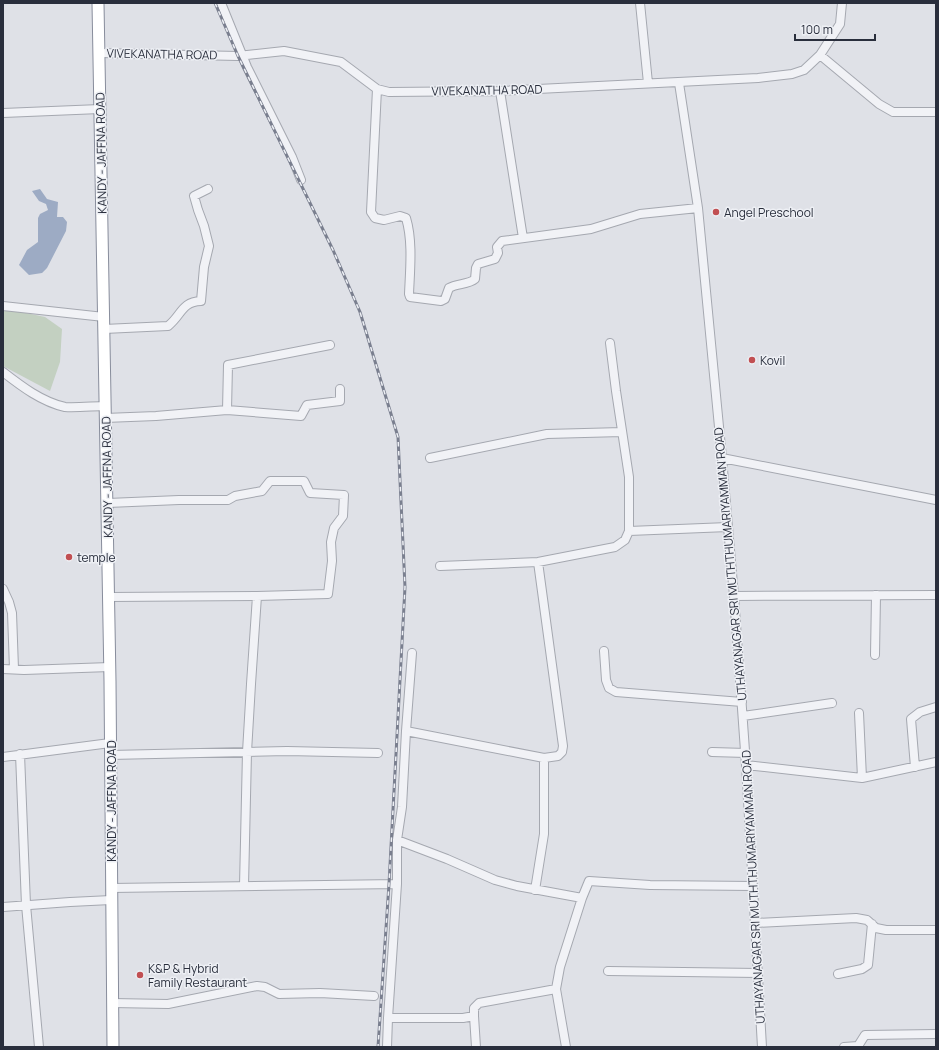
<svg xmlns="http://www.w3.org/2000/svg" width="939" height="1050" font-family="Manrope,sans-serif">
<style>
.green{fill:#c3d0c1}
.water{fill:#9dabc4}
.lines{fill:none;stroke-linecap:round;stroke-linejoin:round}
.minor-casing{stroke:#a5a8b0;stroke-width:10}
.highway-casing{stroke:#888d9c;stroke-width:13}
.minor{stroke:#f1f2f6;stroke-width:8}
.highway{stroke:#fff;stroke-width:11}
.rail-casing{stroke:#7a7f8f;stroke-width:3}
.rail{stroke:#eef0f5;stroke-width:1.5;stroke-dasharray:4.5;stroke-linecap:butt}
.poi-dot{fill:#c14f52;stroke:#eef0f5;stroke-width:1.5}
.labels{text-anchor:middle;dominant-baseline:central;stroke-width:3;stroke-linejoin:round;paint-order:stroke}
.street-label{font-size:12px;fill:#292e3c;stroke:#eef0f5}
.poi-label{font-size:12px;fill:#292e3c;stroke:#eef0f5;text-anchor:start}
</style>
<rect width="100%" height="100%" fill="#dfe1e7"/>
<path class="green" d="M 3,308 L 45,317 L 62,329 L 60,362 L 50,391 L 3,366 Z"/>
<path class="water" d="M 40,189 L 47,199 L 58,202 L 57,217 L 63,217 L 67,222 L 66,231 L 47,268 L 42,273 L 29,275 L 19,265 L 27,250 L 38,242 L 38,218 L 40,214 L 48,210 L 46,204 L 39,201 L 32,191 Z"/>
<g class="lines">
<defs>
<path id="minor" d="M 221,3 L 247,67 L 292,157 L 301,180
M 640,3 L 648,83
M 99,53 L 238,56 L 284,51 L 341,62 L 377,89 L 389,92 L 500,91 L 758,78 L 792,74 L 804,70 L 820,55 L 840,24 L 842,3
M 820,55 L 879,104 L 893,112 L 936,112
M 679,83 L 698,208 L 722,458 L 734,596 L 746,765 L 762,1047
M 377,89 L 371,212 L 375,218 L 384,220 L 400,216 L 406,218 C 413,241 410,270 409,294 L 410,297 L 441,301 L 445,299 L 449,288 C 457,283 468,285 475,279 L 476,268 L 478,264 L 495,259 L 498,253 L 497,247 L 502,241 L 591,229 L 640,214 L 698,208
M 500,91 L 523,238
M 3,113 L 100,109
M 3,306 L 104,317
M 104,329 L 168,326 C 182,315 181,302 201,301 L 204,267 L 209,246 L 204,226 L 198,210 L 194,196 L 208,189
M 3,372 C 21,386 42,402 65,407 C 75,408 95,406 106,406
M 227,410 L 228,365 L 330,345
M 105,418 L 156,416 L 227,410 L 301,416 L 307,405 L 340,401 L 340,389
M 430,458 L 547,434 L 622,432
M 722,458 L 936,500
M 108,503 L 179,500 L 228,500 L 235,496 L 262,491 L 270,481 L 304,481 L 310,493 L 344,495 L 343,516 L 334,528 L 331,542 L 332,561 L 328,594 L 257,596 L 109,597
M 629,531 L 728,527
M 440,566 L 538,562 L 615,547 L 625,540 L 629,531 L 629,477 L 616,391 L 610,343
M 3,589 L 9,602 L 12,613 L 14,669
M 734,596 L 936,595
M 604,651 L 606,680 L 609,688 L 616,692 L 742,702
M 875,655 L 876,595
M 3,669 L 24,670 L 110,667
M 859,713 L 862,778
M 743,716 L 832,703
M 406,731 L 544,758 L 558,756 L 562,752 L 563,746 L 538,562
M 712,752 L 746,753
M 20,754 L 26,905 L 39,1047
M 110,755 L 287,751 L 378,753
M 3,757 L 110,743
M 746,765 L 862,778 L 936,762
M 915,767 L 911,719 L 920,712 L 936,707
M 397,840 L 447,859 L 495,880 L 517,886 L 582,898 L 589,881 L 650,885 L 753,886
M 244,886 L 247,752 L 251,684 L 257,596
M 111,888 L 397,884
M 535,890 L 544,834 L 544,758
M 3,907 L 70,902 L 111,900
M 756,923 L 856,918 L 867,920 L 876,928 L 886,930 L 936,930
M 608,971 L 758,973
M 838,974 L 862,969 L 868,965 L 872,924
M 112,1003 L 168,1004 L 257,986 L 265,987 L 279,994 L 320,993 L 374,996
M 474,1016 L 476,1047
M 388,1018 L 463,1018 L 474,1016 L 474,1008 L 479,1003 L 556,989
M 387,1047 L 388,1018 L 397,884 L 397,840 L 402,807 L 406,731 L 412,653
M 566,1047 L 556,989 L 560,967 L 582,898
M 844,1047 L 858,1046 L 865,1035 L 936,1034"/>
<path id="highway" d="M 98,3 L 110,681 L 113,1047"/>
</defs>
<use href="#minor" class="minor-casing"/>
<use href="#highway" class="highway-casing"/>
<use href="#minor" class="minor"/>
<use href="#highway" class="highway"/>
<defs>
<path id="rail" d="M 215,3 L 238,56 L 333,250 L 360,312 L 398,437 L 405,587 L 389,884 L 378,1047"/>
</defs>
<use href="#rail" class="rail-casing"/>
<use href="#rail" class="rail"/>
</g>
<g class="poi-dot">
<circle cx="716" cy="212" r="4"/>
<circle cx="752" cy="360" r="4"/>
<circle cx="69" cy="557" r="4"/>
<circle cx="140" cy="975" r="4"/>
</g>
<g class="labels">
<g class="street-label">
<text transform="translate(162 54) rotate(1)">VIVEKANATHA ROAD</text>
<text transform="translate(487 90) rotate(-1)">VIVEKANATHA ROAD</text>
<text transform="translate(101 153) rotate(-91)">KANDY - JAFFNA ROAD</text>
<text transform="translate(107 477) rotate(-91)">KANDY - JAFFNA ROAD</text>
<text transform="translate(730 564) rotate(-95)">UTHAYANAGAR SRI MUTHTHUMARIYAMMAN ROAD</text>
<text transform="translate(111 801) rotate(-90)">KANDY - JAFFNA ROAD</text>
<text transform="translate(753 887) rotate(-93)">UTHAYANAGAR SRI MUTHTHUMARIYAMMAN ROAD</text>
</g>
<g class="poi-label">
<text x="724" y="212">Angel Preschool</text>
<text x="760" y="360">Kovil</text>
<text x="77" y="557">temple</text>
<text x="148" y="968">K&amp;P &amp; Hybrid<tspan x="148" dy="14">Family Restaurant</tspan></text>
</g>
</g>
<rect width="939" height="1050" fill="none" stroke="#292e3c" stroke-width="8"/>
<path d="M795 34v6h80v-6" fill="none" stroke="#292e3c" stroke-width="2"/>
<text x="801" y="34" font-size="12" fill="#292e3c" stroke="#eef0f5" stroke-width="3" paint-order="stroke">100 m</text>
</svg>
